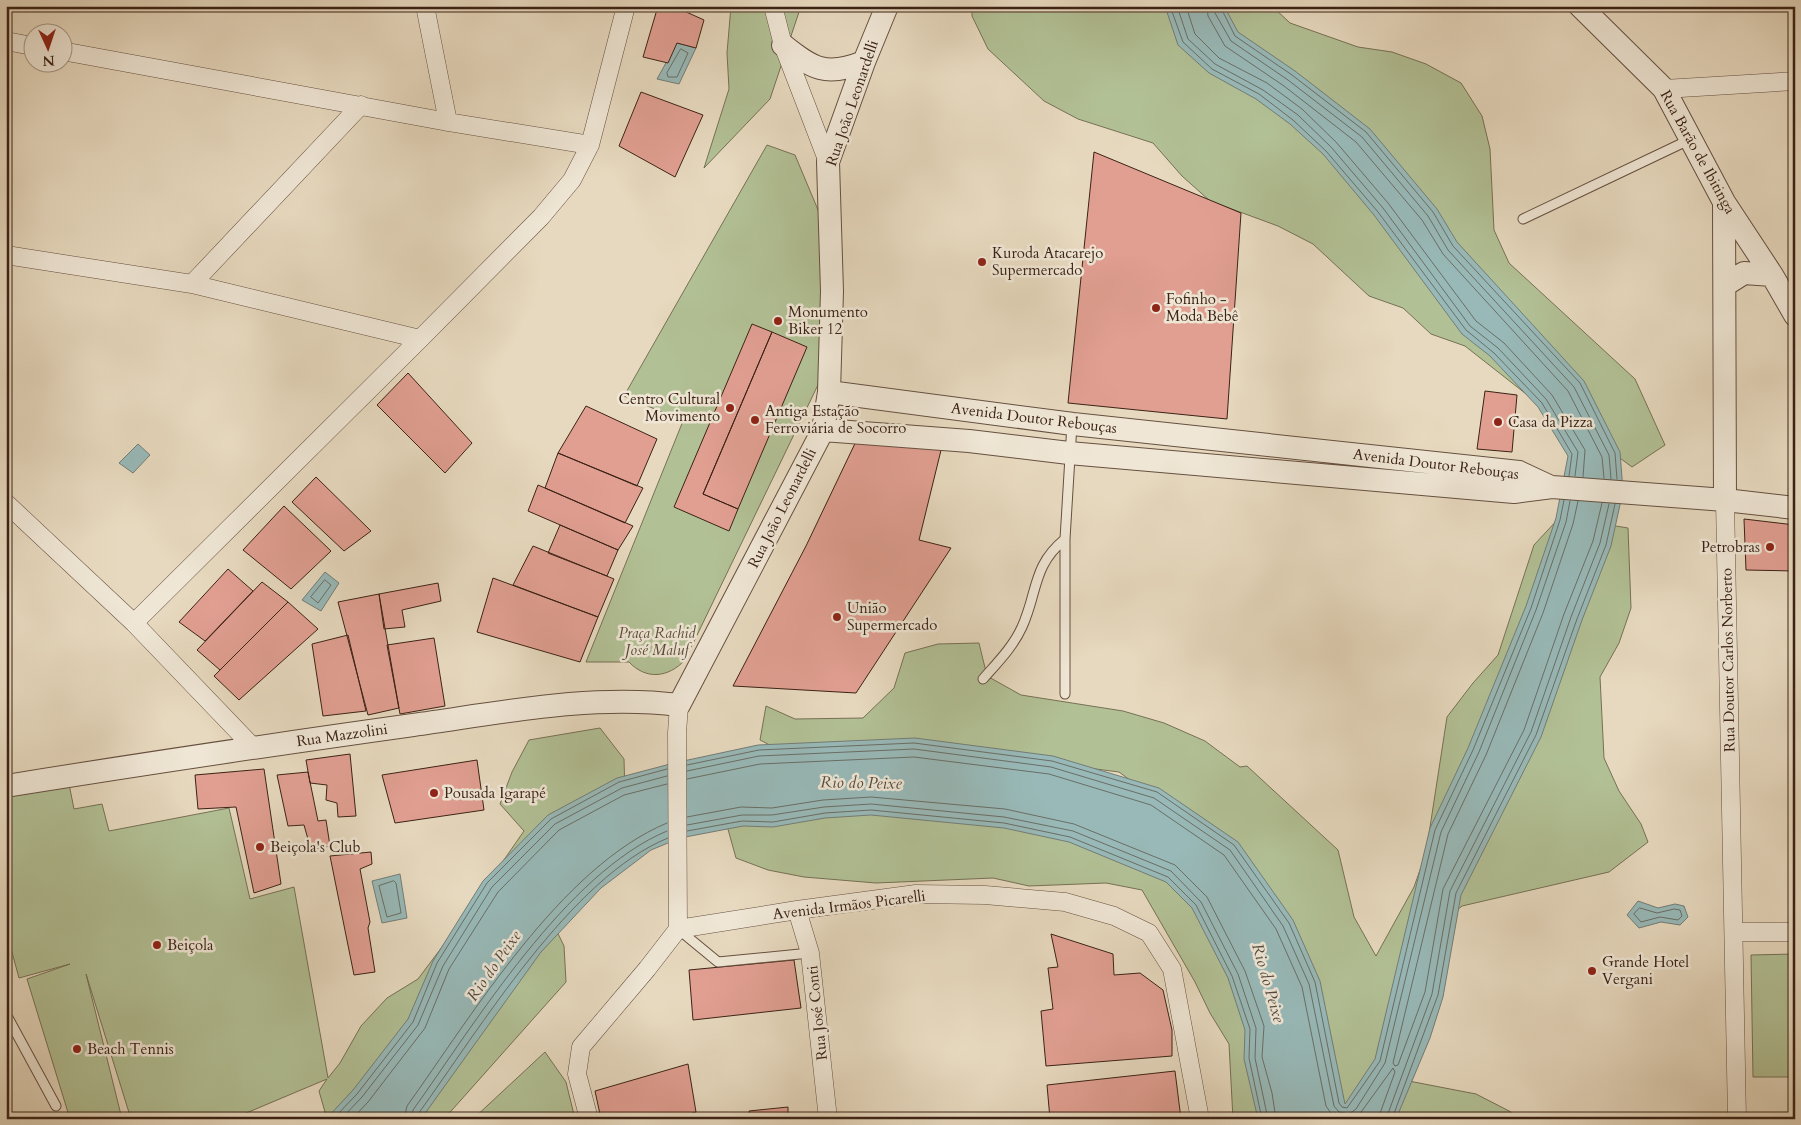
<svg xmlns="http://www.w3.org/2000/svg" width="1801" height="1125" font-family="Cardo,serif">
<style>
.green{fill:#b2c095;stroke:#767155}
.water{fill:#98b9b8;stroke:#737d77}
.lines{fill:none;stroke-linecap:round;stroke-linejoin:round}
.shore{stroke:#6a6e66;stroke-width:1}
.building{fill:#e19f92;stroke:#3b2215}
.service-casing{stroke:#665040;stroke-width:11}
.minor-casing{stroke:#665040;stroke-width:19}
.tertiary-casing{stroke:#665040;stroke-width:24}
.service{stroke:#efe6d5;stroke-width:9}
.minor{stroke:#efe6d5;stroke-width:18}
.tertiary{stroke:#efe6d5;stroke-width:22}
.poi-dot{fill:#8f2418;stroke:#efe6d5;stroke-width:2}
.labels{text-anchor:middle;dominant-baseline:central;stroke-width:5;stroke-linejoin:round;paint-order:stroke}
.street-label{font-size:15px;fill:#3b2215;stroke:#efe6d5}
.poi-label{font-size:15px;fill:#3b2215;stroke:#efe6d5;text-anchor:start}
.park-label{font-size:15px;font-style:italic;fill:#594a35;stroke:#efe6d5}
.water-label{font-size:16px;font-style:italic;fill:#52483e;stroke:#efe6d5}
</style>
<rect width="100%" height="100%" fill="#e7d9bf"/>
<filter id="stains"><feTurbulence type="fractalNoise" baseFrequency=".004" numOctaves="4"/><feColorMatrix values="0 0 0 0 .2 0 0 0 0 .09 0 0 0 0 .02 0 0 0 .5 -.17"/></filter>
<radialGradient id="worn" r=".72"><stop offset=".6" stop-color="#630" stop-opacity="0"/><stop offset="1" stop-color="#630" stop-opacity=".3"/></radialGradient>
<path class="green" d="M 731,6 L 801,6 L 770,99 L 704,168 L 729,89 L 727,53 Z
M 972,6 L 1272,6 L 1290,23 L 1358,47 L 1392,52 L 1426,64 L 1461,83 L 1482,116 L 1490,149 L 1494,230 L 1509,263 L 1635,379 L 1665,445 L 1632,467 L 1597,441 L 1563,423 L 1465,346 L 1431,334 L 1403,308 L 1369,296 L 1313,244 L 1278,226 L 1210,201 L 1182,176 L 1153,143 L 1078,119 L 1044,101 L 988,49 L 972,16 Z
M 767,145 L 795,155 L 821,217 L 830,360 L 685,660 C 668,678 646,680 629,662 L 586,662 L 683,421 L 624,396 Z
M 1560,517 L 1628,528 L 1631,608 L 1619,643 L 1600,677 L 1604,758 L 1619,791 L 1641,824 L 1648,842 L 1609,872 L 1462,906 L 1429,934 L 1388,1077 L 1476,1094 L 1511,1112 L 1512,1119 L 1233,1119 L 1229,1044 L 1210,1013 L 1195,982 L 1142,890 L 1106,883 L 1029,886 L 993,878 L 876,883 L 804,877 L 768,870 L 736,858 L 726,822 L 787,792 L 1188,823 L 1119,772 L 956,751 L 795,758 L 760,740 L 766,706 L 795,719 L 863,718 L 894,688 L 905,653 L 938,644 L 979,643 L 987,676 L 1021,695 L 1123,711 L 1164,723 L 1205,741 L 1240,767 L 1247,766 L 1338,850 L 1354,917 L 1376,956 L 1414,887 L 1426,853 L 1447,717 L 1473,683 L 1498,655 L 1534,545 Z
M 600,728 L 624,759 L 625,795 L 549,915 L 564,946 L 566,982 L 444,1119 L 369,1119 L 411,1047 L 327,1119 L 319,1091 L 327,1079 L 232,1119 L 131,1119 L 86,974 L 122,1119 L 70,1119 L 27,979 L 70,964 L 19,978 L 6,930 L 6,797 L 69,784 L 74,809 L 102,804 L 109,831 L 229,808 L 250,899 L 294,887 L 328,1078 L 340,1063 L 361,1026 L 387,998 L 418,979 L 460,923 L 524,831 L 500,804 L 512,772 L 529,740 Z
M 1795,954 L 1795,1077 L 1753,1077 L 1751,955 Z
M 545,1052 L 566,1082 L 575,1119 L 473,1119 Z"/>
<path class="water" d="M 1165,6 L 1224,6 L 1238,32 L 1295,71 L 1370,129 L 1437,209 L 1457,242 L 1584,381 L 1620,452 L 1623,491 L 1611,546 L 1582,620 L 1541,737 L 1461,895 L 1443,997 L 1430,1038 L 1396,1119 L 1258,1119 L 1244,1059 L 1245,1030 L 1228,978 L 1192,908 L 1166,882 L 1069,842 L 1004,828 L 871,815 L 825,818 L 773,827 L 743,826 L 680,838 L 651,850 L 601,888 L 541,952 L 421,1119 L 326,1119 L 353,1090 L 408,1019 L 433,961 L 483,881 L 548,815 L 617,778 L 674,763 L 758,745 L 915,738 L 1053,756 L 1159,788 L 1238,842 L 1293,920 L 1320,981 L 1345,1104 L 1375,1059 L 1430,828 L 1468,748 L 1526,606 L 1556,518 L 1568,456 L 1538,407 L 1490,356 L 1462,334 L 1374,215 L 1323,154 L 1290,124 L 1256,99 L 1209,73 L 1178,45 Z
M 677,43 L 696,48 L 679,84 L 657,79 Z
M 138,444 L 150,455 L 133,473 L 119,463 Z
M 325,572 L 339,583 L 321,611 L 302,600 Z
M 400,874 L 407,918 L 382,923 L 372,881 Z
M 1638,901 L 1658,908 L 1675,904 L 1684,906 L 1688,917 L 1680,925 L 1661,922 L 1639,928 L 1627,915 Z"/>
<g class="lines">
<path class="shore" d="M 1170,6 L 1183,42 L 1212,69 L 1259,94 L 1293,120 L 1326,151 L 1378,212 L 1466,330 L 1494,353 L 1542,403 L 1572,454 L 1569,476
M 1177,6 L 1188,39 L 1215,64 L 1263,90 L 1298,115 L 1331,147 L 1383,208 L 1470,326 L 1498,348 L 1546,399 L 1578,452 L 1575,476
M 1186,6 L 1195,34 L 1219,58 L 1267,83 L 1302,109 L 1336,142 L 1388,203 L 1476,321 L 1504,343 L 1552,395 L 1585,450 L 1583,477
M 1207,6 L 1208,16 L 1225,46 L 1284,86 L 1356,142 L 1422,220 L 1443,254 L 1568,391 L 1602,457 L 1604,478
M 1214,6 L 1215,13 L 1231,41 L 1288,80 L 1362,137 L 1428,216 L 1448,250 L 1574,387 L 1609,455 L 1611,479
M 1220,6 L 1235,36 L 1292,75 L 1366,132 L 1433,212 L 1453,246 L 1580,383 L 1615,453 L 1617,479
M 681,49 L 688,53 L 677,77 L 668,77 L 667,73 Z
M 1578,501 L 1573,524 L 1543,613 L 1486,755 L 1448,834 L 1393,1063 L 1395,1066 L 1398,1065 L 1425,992 L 1443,889 L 1524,730 L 1564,614 L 1593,541 L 1602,503
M 325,580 L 331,585 L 318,603 L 311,597 Z
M 687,765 L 759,750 L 914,743 L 1052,761 L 1157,792 L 1234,845 L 1289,923 L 1315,982 L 1339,1103 L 1342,1107 L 1347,1108 L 1380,1061 L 1435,830 L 1473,750 L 1531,608 L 1560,520 L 1564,500
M 687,771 L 759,756 L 914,749 L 1051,767 L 1154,798 L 1230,850 L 1283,926 L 1309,984 L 1334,1106 L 1339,1112 L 1349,1114 L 1356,1109 L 1385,1063 L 1441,832 L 1479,752 L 1536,610 L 1566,522 L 1570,501
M 687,779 L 760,764 L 914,757 L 1049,774 L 1151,805 L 1224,855 L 1276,929 L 1302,987 L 1326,1106 L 1335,1119
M 687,817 L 741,807 L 772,808 L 823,800 L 871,797 L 1005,809 L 1074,824 L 1175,865 L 1207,897 L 1245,971 L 1264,1026 L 1262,1057 L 1272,1093 L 1276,1119
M 687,825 L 742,815 L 772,815 L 824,807 L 871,804 L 1004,817 L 1073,831 L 1171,871 L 1201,902 L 1238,974 L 1256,1028 L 1255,1058 L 1268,1119
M 687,831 L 742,821 L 773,822 L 825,813 L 871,810 L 1004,823 L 1070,837 L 1168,877 L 1196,905 L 1232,976 L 1250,1029 L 1249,1058 L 1262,1119
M 394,881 L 396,883 L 401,913 L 387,917 L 379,886 Z
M 1640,908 L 1657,913 L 1674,909 L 1680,910 L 1682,916 L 1678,920 L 1660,917 L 1641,922 L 1634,914 Z
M 333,1119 L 357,1094 L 413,1022 L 437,963 L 487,883 L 551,819 L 619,782 L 667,769
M 341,1119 L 362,1097 L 418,1025 L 443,966 L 492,887 L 555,824 L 622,788 L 667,776
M 352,1119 L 368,1102 L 425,1028 L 449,969 L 498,892 L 559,830 L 624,795 L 667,784
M 404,1119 L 407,1106 C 473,1014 561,867 667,823
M 411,1119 L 413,1110 C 476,1022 566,873 667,831
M 417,1119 L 418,1114 C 479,1030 571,877 668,838
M 1356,1119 L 1393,1068 L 1395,1072 L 1378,1119
M 1386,1119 L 1432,994 L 1450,891 L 1531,732 L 1571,617 L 1600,543 L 1609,504
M 1392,1119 L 1438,995 L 1456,893 L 1536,735 L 1577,619 L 1606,545 L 1615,504"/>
</g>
<path class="building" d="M 658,6 L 673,6 L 704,20 L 696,48 L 677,43 L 668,63 L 643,57 Z
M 641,92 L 703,115 L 675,177 L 619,146 Z
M 1094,152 L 1241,213 L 1227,419 L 1068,403 Z
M 752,324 L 772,332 L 703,494 L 738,509 L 729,531 L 674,507 Z
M 772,332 L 807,347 L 738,509 L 703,494 Z
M 408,373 L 472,443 L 445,473 L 377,405 Z
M 1485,391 L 1517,395 L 1512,452 L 1477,449 Z
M 586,406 L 657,439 L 637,486 L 558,453 Z
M 860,433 L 943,442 L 919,540 L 951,548 L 856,693 L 733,686 L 806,546 Z
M 558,453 L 643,488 L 625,523 L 545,488 Z
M 316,477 L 371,531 L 344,551 L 292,502 Z
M 538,485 L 545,488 L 633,526 L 618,550 L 528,511 Z
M 284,506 L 331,551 L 291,589 L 243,550 Z
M 1744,519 L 1795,525 L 1795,571 L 1746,570 Z
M 560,525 L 618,550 L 607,576 L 548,553 Z
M 533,546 L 614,579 L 598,617 L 513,585 Z
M 228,569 L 253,591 L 205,641 L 179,622 Z
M 493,578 L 598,617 L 580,662 L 477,632 Z
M 262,582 L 288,602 L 220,670 L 197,650 Z
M 438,583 L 441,601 L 402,610 L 405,627 L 384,629 L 379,594 Z
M 379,594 L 399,708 L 368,715 L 338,602 Z
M 288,602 L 318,629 L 239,700 L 214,676 Z
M 348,635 L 366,711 L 323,716 L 312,644 Z
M 434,638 L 445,706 L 400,714 L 387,645 Z
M 350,754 L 356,816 L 338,817 L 337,803 L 326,800 L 327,785 L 310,783 L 306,760 Z
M 477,760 L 484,810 L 395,823 L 382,775 Z
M 264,769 L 281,884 L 254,893 L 236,807 L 198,809 L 195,775 Z
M 308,772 L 318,821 L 326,820 L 330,846 L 311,850 L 304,825 L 288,826 L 277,775 Z
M 371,852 L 372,864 L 360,869 L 370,922 L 368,928 L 375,972 L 354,975 L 330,856 Z
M 1051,934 L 1113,954 L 1114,975 L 1140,973 L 1163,990 L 1172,1030 L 1172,1056 L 1046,1066 L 1041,1011 L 1053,1009 L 1048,968 L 1058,967 Z
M 794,960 L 801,1008 L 693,1020 L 689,970 Z
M 688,1064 L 696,1112 L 670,1119 L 601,1119 L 595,1091 Z
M 1175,1071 L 1181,1119 L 1050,1119 L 1047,1085 Z
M 788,1107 L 788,1119 L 750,1119 L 749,1111 Z"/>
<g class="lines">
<defs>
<path id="service" d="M 1523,219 L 1691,139
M 983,679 C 997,663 1013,647 1022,627 C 1038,592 1032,566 1065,539
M 1065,694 L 1065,539 L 1072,424
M 678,929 L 718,962 L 810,953
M 6,1014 L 56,1106"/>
<path id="minor" d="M 425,6 L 448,122
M 773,6 L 783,45 L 828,162
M 6,41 L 32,46
M 62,51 L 448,122 L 590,145
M 1664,89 L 1795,81
M 6,255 L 192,284 L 420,339
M 192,284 L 361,105
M 1725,500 L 1737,1119
M 6,503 L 134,623 L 253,747
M 134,623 L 420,339 L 541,217 L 572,180 L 590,145 L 626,6
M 797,910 L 810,953 L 828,1119
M 678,929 L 797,910 L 916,894 L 985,895 L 1065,902 L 1114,916 L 1149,933 L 1172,969 L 1200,1119
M 678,929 L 677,733 L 679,705
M 1734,932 L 1795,932
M 589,1119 L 577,1074 L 581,1047 L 647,969 L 678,929"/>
<path id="tertiary" d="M 1580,6 L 1664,89 L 1724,202 L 1772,275 L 1795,315
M 783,45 C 813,69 826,77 864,62
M 1724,202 L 1725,500
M 1725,285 L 1744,273 L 1772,275
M 829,392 L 1073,424 L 1519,472 L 1551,487
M 823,430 L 969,441 L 1069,453 L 1514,492 L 1552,487 L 1725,500 L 1795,508
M 6,786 C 142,764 277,744 413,725 C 500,713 591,694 679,705 L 823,430 L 829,392 L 832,291 L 828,162 L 864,62 L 887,6"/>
</defs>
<use href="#service" class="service-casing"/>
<use href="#minor" class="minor-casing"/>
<use href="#tertiary" class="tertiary-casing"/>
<use href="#service" class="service"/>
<use href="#minor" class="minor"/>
<use href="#tertiary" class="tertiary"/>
</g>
<g class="poi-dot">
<circle cx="982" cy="262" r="5"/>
<circle cx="1156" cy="308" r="5"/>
<circle cx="778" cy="321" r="5"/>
<circle cx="730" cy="408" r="5"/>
<circle cx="755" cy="420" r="5"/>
<circle cx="1498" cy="422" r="5"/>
<circle cx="1770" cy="547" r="5"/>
<circle cx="837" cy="617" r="5"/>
<circle cx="434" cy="793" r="5"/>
<circle cx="260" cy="847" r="5"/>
<circle cx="157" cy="945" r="5"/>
<circle cx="1592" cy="971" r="5"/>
<circle cx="77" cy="1049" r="5"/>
</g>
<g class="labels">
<g class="street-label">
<text transform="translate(852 103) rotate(-71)">Rua João Leonardelli</text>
<text transform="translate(1698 152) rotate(61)">Rua Barão de Ibitinga</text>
<text transform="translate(1034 418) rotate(7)">Avenida Doutor Rebouças</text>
<text transform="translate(1436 464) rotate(7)">Avenida Doutor Rebouças</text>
<text transform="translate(782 508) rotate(-63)">Rua João Leonardelli</text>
<text transform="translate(1728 660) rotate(-91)">Rua Doutor Carlos Norberto</text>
<text transform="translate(342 735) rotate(-8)">Rua Mazzolini</text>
<text transform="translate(849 905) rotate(-7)">Avenida Irmãos Picarelli</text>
<text transform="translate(817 1013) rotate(-96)">Rua José Conti</text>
</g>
<g class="poi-label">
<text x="992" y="253">Kuroda Atacarejo<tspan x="992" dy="17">Supermercado</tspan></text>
<text x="1166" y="299">Fofinho -<tspan x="1166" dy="17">Moda Bebê</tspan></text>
<text x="788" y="312">Monumento<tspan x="788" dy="17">Biker 12</tspan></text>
<text x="720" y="399" text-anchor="end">Centro Cultural<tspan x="720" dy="17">Movimento</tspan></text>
<text x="765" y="411">Antiga Estação<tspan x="765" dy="17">Ferroviária de Socorro</tspan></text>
<text x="1508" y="422">Casa da Pizza</text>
<text x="1760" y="547" text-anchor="end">Petrobras</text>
<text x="847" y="608">União<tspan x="847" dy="17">Supermercado</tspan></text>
<text x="444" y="793">Pousada Igarapé</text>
<text x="270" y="847">Beiçola's Club</text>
<text x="167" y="945">Beiçola</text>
<text x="1602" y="962">Grande Hotel<tspan x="1602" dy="17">Vergani</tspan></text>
<text x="87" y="1049">Beach Tennis</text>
</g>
<g class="park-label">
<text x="657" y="633">Praça Rachid<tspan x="657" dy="17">José Maluf</tspan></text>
</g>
<g class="water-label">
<text transform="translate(861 783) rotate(1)">Rio do Peixe</text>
<text transform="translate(494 966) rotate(-55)">Rio do Peixe</text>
<text transform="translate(1268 983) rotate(74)">Rio do Peixe</text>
</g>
</g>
<rect width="1801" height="1125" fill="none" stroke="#e7d9bf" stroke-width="25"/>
<rect x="8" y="8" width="1786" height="1110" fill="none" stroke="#3b2215" stroke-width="2.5"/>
<rect x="12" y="12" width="1776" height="1100" fill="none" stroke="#3b2215"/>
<g transform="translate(48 48) rotate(177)"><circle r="24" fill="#efe6d5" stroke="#a79888"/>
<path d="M0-4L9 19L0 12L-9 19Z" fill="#8f2418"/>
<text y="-8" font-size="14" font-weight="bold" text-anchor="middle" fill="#3b2215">N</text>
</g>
<rect width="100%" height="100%" filter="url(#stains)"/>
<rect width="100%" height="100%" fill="url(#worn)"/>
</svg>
